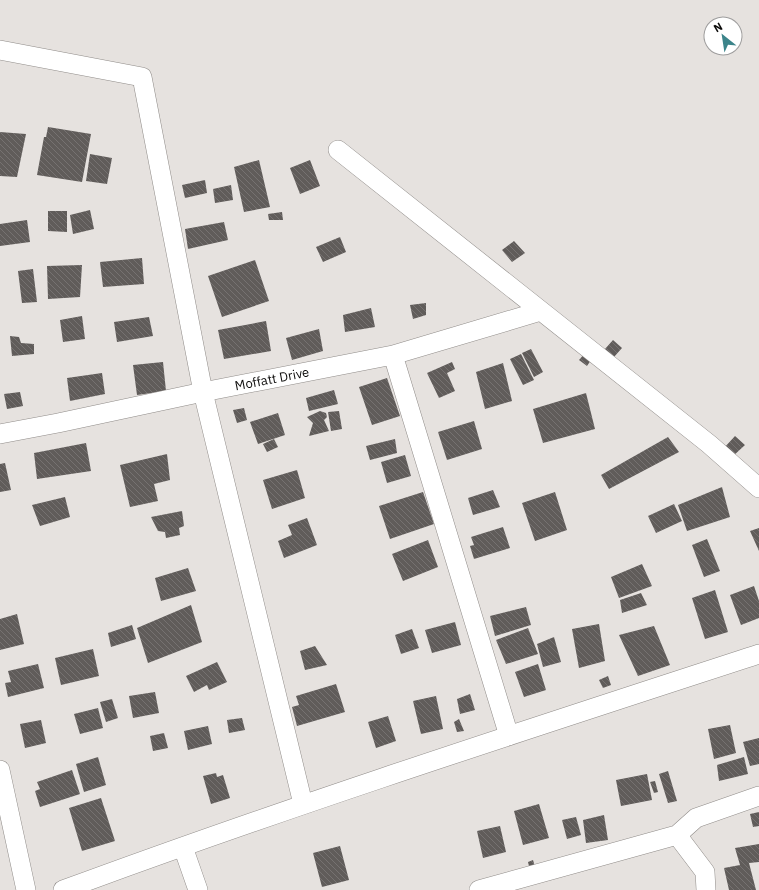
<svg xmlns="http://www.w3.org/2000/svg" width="759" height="890" font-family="'IBM Plex Sans',sans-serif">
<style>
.building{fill:url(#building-back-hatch)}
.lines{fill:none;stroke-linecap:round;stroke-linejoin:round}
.minor-casing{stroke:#908c89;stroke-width:20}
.minor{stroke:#fff;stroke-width:19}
.labels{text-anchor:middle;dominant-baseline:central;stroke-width:4;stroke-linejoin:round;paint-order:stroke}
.street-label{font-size:13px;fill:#0c0b0a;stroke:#fff}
</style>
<defs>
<pattern id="building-back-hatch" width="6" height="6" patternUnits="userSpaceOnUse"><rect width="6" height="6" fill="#605c5a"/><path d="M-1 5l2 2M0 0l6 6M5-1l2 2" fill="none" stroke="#767271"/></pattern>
</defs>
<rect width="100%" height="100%" fill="#e6e2df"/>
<path class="building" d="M 48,127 L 91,134 L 82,182 L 37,175 L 44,137 L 46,137 Z
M 0,132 L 26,134 L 17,177 L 0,176 Z
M 90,154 L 112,158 L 107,184 L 86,181 Z
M 259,160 L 270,207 L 244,212 L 234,167 Z
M 310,160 L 320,186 L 300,194 L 290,168 Z
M 205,180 L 207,193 L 185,198 L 182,185 Z
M 231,185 L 233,200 L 215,203 L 213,189 Z
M 90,210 L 94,229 L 73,234 L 70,215 Z
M 48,211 L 67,211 L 67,232 L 48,231 Z
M 282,212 L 283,220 L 269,220 L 268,214 Z
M 27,220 L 30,242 L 0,246 L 0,224 Z
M 224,222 L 228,240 L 188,249 L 185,229 Z
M 340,237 L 346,252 L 323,262 L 316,247 Z
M 514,241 L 525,253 L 512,262 L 502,250 Z
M 142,258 L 144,284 L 103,287 L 100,262 Z
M 255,260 L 269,301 L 222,317 L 208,276 Z
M 82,265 L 80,297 L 48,299 L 47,266 Z
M 33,269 L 37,302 L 22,303 L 18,271 Z
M 426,303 L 426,315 L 413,319 L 410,305 Z
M 371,308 L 375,327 L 345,332 L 343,315 Z
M 82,316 L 85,339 L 63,342 L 60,320 Z
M 149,317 L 153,336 L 117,342 L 114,322 Z
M 266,321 L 271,351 L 224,359 L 218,330 Z
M 319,329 L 323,351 L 292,360 L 286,338 Z
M 10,336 L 19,337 L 21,343 L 34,344 L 34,354 L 12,356 Z
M 613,340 L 622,348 L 614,357 L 605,349 Z
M 531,349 L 543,372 L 534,377 L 522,353 Z
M 586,352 L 593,357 L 587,366 L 579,360 Z
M 521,354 L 534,380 L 523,385 L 510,359 Z
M 163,362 L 166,391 L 137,395 L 133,365 Z
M 452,362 L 455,369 L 447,373 L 455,391 L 439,398 L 427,373 Z
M 503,363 L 512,401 L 485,409 L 476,372 Z
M 102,373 L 105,394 L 70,401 L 67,378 Z
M 387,378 L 400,416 L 372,425 L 359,387 Z
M 334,390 L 338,404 L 309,411 L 306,398 Z
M 20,392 L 23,406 L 7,409 L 4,394 Z
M 586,393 L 595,429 L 543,443 L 533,409 Z
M 244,408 L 247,420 L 237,423 L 233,410 Z
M 320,411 L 326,413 L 327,417 L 324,420 L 329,431 L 309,436 L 313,423 L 307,417 Z
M 339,411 L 342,429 L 331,431 L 328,412 Z
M 278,413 L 285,435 L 258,444 L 250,422 Z
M 474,421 L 482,449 L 447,460 L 438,432 Z
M 735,436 L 745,445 L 732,457 L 724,448 Z
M 668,437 L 679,452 L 609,489 L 601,475 Z
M 274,439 L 278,447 L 267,452 L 263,444 Z
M 395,439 L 397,453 L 370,460 L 366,446 Z
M 86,443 L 91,471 L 37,479 L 34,453 Z
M 167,454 L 170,480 L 154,484 L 158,501 L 130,507 L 120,465 Z
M 405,455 L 411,476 L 387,483 L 381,462 Z
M 5,463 L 11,490 L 0,492 L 0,464 Z
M 297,470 L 305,498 L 272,509 L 263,480 Z
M 722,487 L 730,517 L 687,531 L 678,505 Z
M 493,490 L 500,507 L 473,515 L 468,498 Z
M 423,492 L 434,524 L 390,539 L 379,506 Z
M 555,492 L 567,530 L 535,541 L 522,503 Z
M 65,497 L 70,517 L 40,526 L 32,505 Z
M 674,504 L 682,521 L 656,533 L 648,516 Z
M 182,511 L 184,526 L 179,528 L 180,535 L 166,538 L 165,532 L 158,531 L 151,517 Z
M 307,518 L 317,545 L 284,558 L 278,541 L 292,535 L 288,525 Z
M 503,527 L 510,548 L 474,559 L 470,546 L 474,545 L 471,537 Z
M 759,528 L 759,551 L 750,531 Z
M 707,539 L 720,571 L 704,577 L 692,545 Z
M 428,540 L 438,567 L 403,581 L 392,554 Z
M 642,564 L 652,586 L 619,598 L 611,577 Z
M 188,568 L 196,591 L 161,601 L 155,578 Z
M 754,586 L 759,601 L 759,618 L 741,625 L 730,595 Z
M 715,590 L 728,632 L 705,639 L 692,598 Z
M 641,593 L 647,605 L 622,613 L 620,600 Z
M 191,605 L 202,642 L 148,663 L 137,628 Z
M 526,607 L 531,625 L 495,636 L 490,616 Z
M 17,614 L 24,644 L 0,650 L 0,619 Z
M 455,622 L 461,645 L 432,653 L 425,630 Z
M 599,624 L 605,661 L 579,668 L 572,629 Z
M 132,625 L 136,639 L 111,647 L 108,633 Z
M 654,626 L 670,665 L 638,676 L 619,635 Z
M 528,628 L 538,654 L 506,664 L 496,640 Z
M 412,629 L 419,648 L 401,654 L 395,635 Z
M 554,637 L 561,662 L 543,667 L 537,644 Z
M 315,646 L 327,665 L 305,670 L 300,651 Z
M 93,649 L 99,676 L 61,685 L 55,658 Z
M 217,662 L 227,682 L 209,690 L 207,685 L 194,692 L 186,676 Z
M 38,664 L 44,688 L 8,697 L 5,683 L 11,682 L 8,671 Z
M 538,664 L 546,690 L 524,697 L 515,672 Z
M 608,676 L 611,685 L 603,688 L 599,680 Z
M 336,684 L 345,712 L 297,726 L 292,707 L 299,705 L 296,696 Z
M 155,692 L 159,713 L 133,718 L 129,696 Z
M 470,694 L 475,710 L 460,714 L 457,699 Z
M 436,696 L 443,729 L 421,734 L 413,701 Z
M 112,699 L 118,718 L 106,722 L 100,702 Z
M 98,708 L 103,728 L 80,734 L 74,714 Z
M 388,716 L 396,741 L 376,748 L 368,722 Z
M 242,718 L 245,730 L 229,733 L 227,720 Z
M 459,719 L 464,731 L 457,732 L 454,722 Z
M 41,720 L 46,743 L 25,748 L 20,724 Z
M 730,725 L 736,753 L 714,759 L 708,729 Z
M 208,726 L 212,744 L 188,750 L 184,731 Z
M 164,733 L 168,748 L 153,751 L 150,736 Z
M 759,738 L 759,764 L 750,766 L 743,742 Z
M 98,757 L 106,785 L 84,792 L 76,764 Z
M 744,757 L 748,774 L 719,781 L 717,765 Z
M 72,770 L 80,794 L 40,807 L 35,791 L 40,789 L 37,782 Z
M 668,771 L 677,801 L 668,803 L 659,774 Z
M 216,773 L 217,777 L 223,775 L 230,798 L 211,804 L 203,776 Z
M 647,774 L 652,800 L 621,806 L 616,780 Z
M 655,781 L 658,792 L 654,793 L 650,782 Z
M 101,798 L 115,841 L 82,851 L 69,808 Z
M 539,804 L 549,838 L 523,845 L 514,811 Z
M 759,812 L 759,826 L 753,827 L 750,814 Z
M 604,815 L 608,840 L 586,843 L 583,820 Z
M 576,817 L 581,835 L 567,839 L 562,820 Z
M 500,826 L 506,852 L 483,858 L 477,831 Z
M 759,844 L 759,862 L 749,863 L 756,890 L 729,890 L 724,868 L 740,865 L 735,848 Z
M 340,846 L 349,880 L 322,887 L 313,853 Z
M 533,860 L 536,870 L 530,871 L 528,862 Z"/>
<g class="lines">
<defs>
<path id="minor" d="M 0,50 L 142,77 L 203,392 L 303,804
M 338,150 L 709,444 L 759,488
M 393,355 L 509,736
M 0,434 L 58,423 L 203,392 L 393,355 L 541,311
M 0,770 L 26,890
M 677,835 L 705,872 L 706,890
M 183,847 L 198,890
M 63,890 C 293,805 526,730 759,654
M 479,890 L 677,835 L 696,818 L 759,796"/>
</defs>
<use href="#minor" class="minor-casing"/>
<use href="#minor" class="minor"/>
</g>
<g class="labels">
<g class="street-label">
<text transform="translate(272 379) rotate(-11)">Moffatt Drive</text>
</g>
</g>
<g transform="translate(723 36) rotate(330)"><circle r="19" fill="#ffffff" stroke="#9e9d9d"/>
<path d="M0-3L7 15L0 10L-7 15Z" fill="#3c848a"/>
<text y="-6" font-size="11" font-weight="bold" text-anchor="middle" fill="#0c0b0a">N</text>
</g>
</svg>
